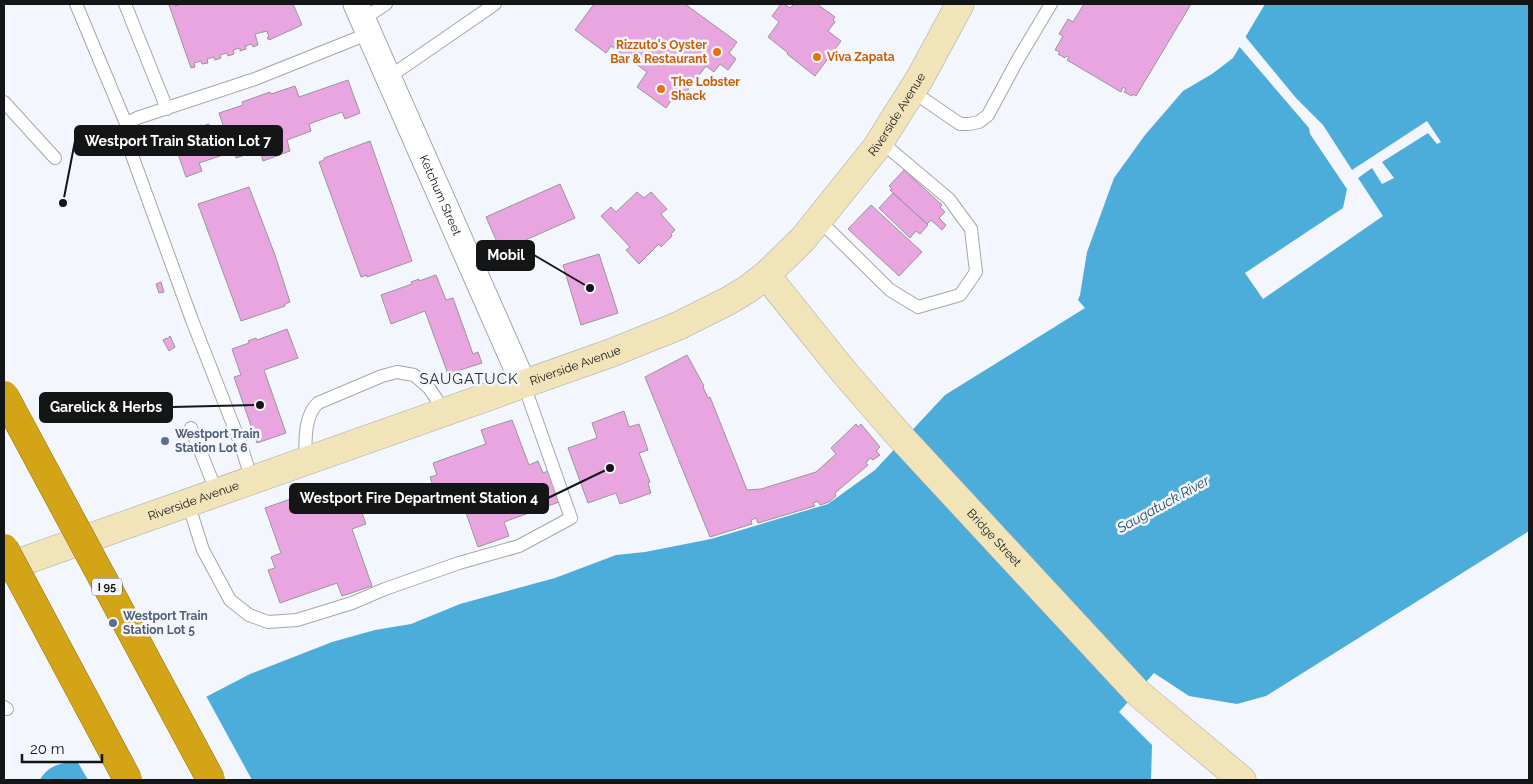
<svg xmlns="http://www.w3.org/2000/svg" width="1533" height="784" font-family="Raleway,sans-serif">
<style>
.water{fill:#4dadda}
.pier{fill:#f3f6fc}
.building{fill:#e9a5e0;stroke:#9a9599}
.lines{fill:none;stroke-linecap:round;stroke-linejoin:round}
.lane-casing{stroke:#a4a6ac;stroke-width:14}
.street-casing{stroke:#a4a6ac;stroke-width:27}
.secondary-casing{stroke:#a4a6ac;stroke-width:29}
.lane{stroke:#fff;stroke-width:12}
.street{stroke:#fff;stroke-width:25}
.secondary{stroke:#f2e4b9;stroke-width:28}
.highway-bridge-casing{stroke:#907216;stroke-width:29;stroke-linecap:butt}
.highway-bridge{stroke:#d3a416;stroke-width:28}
.food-dot{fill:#e8710a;stroke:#f3f6fc;stroke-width:2}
.service-dot{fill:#5c6f8a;stroke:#f3f6fc;stroke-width:2}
.labels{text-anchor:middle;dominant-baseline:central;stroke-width:5;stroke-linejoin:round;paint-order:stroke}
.shield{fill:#f3f6fc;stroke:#57585c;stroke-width:1}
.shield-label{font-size:11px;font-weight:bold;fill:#141517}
.food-label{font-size:12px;font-weight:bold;fill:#c56008;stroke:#f3f6fc;text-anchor:start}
.street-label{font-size:12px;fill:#141517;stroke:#f3f6fc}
.service-label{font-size:12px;font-weight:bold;fill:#4e5e75;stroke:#f3f6fc;text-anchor:start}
.water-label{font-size:14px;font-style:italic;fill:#234c5f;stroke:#f3f6fc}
.quarter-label{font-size:15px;letter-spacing:1px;fill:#282a2e;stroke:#f3f6fc}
.leader{fill:none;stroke:#141517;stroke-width:2}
.callout-dot{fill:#141517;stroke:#f3f6fc;stroke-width:2}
.callout{fill:#141517;stroke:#141517;stroke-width:2}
.callout-label{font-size:14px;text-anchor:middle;font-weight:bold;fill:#fff}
</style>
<rect width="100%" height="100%" fill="#f3f6fc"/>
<path class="water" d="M 1265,4 L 1529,4 L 1529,531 L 1266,696 L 1237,704 L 1189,696 L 1154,673 L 1119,712 L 1152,745 L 1151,780 L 40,780 C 49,762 67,763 85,760 L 250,674 L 332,642 L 375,630 L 411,624 L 460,604 L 555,578 L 616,555 L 645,552 L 711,539 L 828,504 L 875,470 L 945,395 L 1085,308 L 1078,300 L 1080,295 L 1087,252 L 1114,178 L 1145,135 L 1183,91 L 1212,74 L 1233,58 Z"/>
<path class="pier" d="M 1244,35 L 1296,98 L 1323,125 L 1352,170 L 1427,121 L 1441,142 L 1437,144 L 1428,133 L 1382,162 L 1394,178 L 1382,184 L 1372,168 L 1358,178 L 1383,216 L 1263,299 L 1245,273 L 1343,208 L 1347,189 L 1310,134 L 1309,128 L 1238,45 Z
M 205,694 L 252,780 L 88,780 L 76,759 L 84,758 Z"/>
<path class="building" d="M 174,4 L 175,6 L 181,4 L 293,4 L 302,25 L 269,40 L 267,38 L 269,37 L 267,31 L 255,34 L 258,45 L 253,47 L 252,44 L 245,46 L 246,49 L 240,51 L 240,48 L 233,50 L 234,54 L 228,56 L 227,53 L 220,55 L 221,58 L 215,60 L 214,57 L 207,59 L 208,63 L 202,64 L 201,61 L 194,63 L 195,67 L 191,68 L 169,5 Z
M 594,4 L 685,4 L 737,42 L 729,53 L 736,59 L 728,70 L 720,64 L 714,72 L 706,66 L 681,99 L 675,95 L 666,108 L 637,87 L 647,72 L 611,46 L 606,53 L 575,30 Z
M 781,4 L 784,4 L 790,8 L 794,4 L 798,5 L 799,4 L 817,4 L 835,17 L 833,20 L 835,22 L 828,31 L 841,41 L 815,76 L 787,54 L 788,53 L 768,37 L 779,22 L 772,16 Z
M 1084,4 L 1191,4 L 1136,96 L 1133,94 L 1132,96 L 1124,92 L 1126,89 L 1123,87 L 1121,92 L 1067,60 L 1069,57 L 1067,56 L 1065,58 L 1058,54 L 1060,52 L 1055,50 L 1063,36 L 1059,34 L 1068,19 L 1073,22 Z
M 348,80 L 360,113 L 345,119 L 342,112 L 309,124 L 311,131 L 287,140 L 290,151 L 263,161 L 260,150 L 236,158 L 235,151 L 199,163 L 202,171 L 186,177 L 174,142 L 190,137 L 189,133 L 184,135 L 183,132 L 185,130 L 202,125 L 202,126 L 209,124 L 209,126 L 201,130 L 202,133 L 223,125 L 219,113 L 243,105 L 242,102 L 270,92 L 271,94 L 295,86 L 299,97 Z
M 370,141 L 412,261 L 367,277 L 367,275 L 361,277 L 319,162 L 324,160 L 324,158 Z
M 904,170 L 942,205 L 940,207 L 945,212 L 939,218 L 946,225 L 942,230 L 931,220 L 927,224 L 890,190 L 892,189 L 889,186 Z
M 560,184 L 575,218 L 501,251 L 486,217 Z
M 249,187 L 275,255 L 290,302 L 285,304 L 285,306 L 241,321 L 198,204 Z
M 637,192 L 644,198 L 651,192 L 667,209 L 661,214 L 675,230 L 671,234 L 672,236 L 661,247 L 659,244 L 639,264 L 626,250 L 630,247 L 601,216 L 611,207 L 616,212 Z
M 893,193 L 928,225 L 920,234 L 916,231 L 910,238 L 879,208 Z
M 871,205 L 922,252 L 899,276 L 848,229 Z
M 599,254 L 618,313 L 581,325 L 563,265 Z
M 436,275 L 446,300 L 453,298 L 473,354 L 478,352 L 482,363 L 448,374 L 425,311 L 391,324 L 381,295 L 412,284 L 411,282 L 419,279 L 419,281 Z
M 161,282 L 164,292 L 159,293 L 156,284 Z
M 287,329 L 298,358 L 264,370 L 286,433 L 257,443 L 234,377 L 241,375 L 232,349 L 249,343 L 248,341 L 256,338 L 257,340 Z
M 170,336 L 175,347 L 169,351 L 163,340 L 167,338 L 167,339 Z
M 687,355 L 704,386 L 703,387 L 708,398 L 710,397 L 747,490 L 761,489 L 816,472 L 836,454 L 831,448 L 856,424 L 858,427 L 861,424 L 880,447 L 876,451 L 880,455 L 873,460 L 870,458 L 866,463 L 868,465 L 835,493 L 836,496 L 829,502 L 820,505 L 818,501 L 813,503 L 815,506 L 758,523 L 756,518 L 751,520 L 752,524 L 710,537 L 645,377 Z
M 624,411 L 629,427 L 639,424 L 648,450 L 639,453 L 650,482 L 648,483 L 651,493 L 620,504 L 616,493 L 588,503 L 568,448 L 597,438 L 592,423 Z
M 512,420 L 529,465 L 538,461 L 543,473 L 548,471 L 559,502 L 504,522 L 509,536 L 478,547 L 458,490 L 444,495 L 440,483 L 433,486 L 430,477 L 437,475 L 433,463 L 486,444 L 481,430 Z
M 354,491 L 366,524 L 352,529 L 372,586 L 342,596 L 337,583 L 280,603 L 268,570 L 275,568 L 271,557 L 281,553 L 265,508 L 296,497 L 300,510 Z"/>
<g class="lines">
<defs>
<path id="lane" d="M 76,4 L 127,126
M 125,4 L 167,109
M 363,19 L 386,4
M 389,77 L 495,4
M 912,91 L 960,124 L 969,124 L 979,122 L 988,115 L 1017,61 L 1051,4
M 4,102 L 55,158
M 819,220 L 890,290 L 918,307 L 960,295 L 976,272 L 971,229 L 949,199 L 879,140
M 191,428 L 217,493
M 305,462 C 306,443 303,417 318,403 L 382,376 L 397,372 L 414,375 L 429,388 L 446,413
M 252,481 L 241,445 L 192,320 L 129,147 C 127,138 125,131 129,122 L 137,118 L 255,79 L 370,33
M 188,503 L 203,550 L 230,600 L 249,615 L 268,622 L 297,620 L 352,603 L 385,589 L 459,563 L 519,546 L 571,518 L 524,385
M 4,707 L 7,709"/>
<g id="street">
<path id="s1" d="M 356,4 L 524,385"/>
</g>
<g id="secondary">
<path id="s2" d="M 766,275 L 844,372 L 897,433 L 1138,693 L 1242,780"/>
<path id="s3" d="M 4,568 L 611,353 L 678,326 L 728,301 L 748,289 L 766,275 L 803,239 L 876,148 L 920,78 L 960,4"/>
</g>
</defs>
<use href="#lane" class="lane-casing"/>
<use href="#street" class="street-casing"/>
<use href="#secondary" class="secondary-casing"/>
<use href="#lane" class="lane"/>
<use href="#street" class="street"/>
<use href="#secondary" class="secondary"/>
<defs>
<path id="highway-bridge" d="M 4,395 L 211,780
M 4,548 L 128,780"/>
</defs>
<use href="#highway-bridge" class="highway-bridge-casing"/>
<use href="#highway-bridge" class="highway-bridge"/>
</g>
<g class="food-dot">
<circle cx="717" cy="52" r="5"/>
<circle cx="817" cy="57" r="5"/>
<circle cx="661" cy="89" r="5"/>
</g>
<g class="service-dot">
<circle cx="165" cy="441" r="5"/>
<circle cx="113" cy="623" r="5"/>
</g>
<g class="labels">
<rect class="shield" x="92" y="578.5" width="30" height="17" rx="4"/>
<g class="shield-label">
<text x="107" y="587">I 95</text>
</g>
<g class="food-label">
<text x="707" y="45" text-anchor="end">Rizzuto's Oyster<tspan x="707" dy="14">Bar &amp; Restaurant</tspan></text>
<text x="827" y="57">Viva Zapata</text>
<text x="671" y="82">The Lobster<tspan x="671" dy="14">Shack</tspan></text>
</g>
<g class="street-label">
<text stroke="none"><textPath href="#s3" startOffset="1026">Riverside Avenue</textPath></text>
<text stroke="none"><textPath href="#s1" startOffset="209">Ketchum Street</textPath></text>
<text stroke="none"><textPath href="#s3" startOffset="606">Riverside Avenue</textPath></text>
<text stroke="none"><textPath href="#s3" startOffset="201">Riverside Avenue</textPath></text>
<text stroke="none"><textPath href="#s2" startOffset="348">Bridge Street</textPath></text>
</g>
<g class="service-label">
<text x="175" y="434">Westport Train<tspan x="175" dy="14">Station Lot 6</tspan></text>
<text x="123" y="616">Westport Train<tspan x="123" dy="14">Station Lot 5</tspan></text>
</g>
<g class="water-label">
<text transform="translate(1163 504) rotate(-29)">Saugatuck River</text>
</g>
<g class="quarter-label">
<text x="469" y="379">SAUGATUCK</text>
</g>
</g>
<path class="leader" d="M63 203L75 141M590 288L534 255M260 405L172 407M610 468L548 498"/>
<g class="callout-dot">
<circle cx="63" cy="203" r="5"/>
<circle cx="590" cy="288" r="5"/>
<circle cx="260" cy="405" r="5"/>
<circle cx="610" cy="468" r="5"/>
</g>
<g class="callout">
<rect x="75" y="126" width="207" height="29" rx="5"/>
<rect x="477" y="241" width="57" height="29" rx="5"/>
<rect x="40" y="393" width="132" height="29" rx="5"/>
<rect x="290" y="484" width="258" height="29" rx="5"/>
</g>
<g class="callout-label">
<text x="178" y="146">Westport Train Station Lot 7</text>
<text x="506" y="260">Mobil</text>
<text x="106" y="412">Garelick &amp; Herbs</text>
<text x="419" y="503">Westport Fire Department Station 4</text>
</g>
<rect width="1533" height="784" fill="none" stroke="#141517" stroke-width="10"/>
<path d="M22 754v8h80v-8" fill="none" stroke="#141517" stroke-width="2.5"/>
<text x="30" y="754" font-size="15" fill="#141517" stroke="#f3f6fc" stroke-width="4" paint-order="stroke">20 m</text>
</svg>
